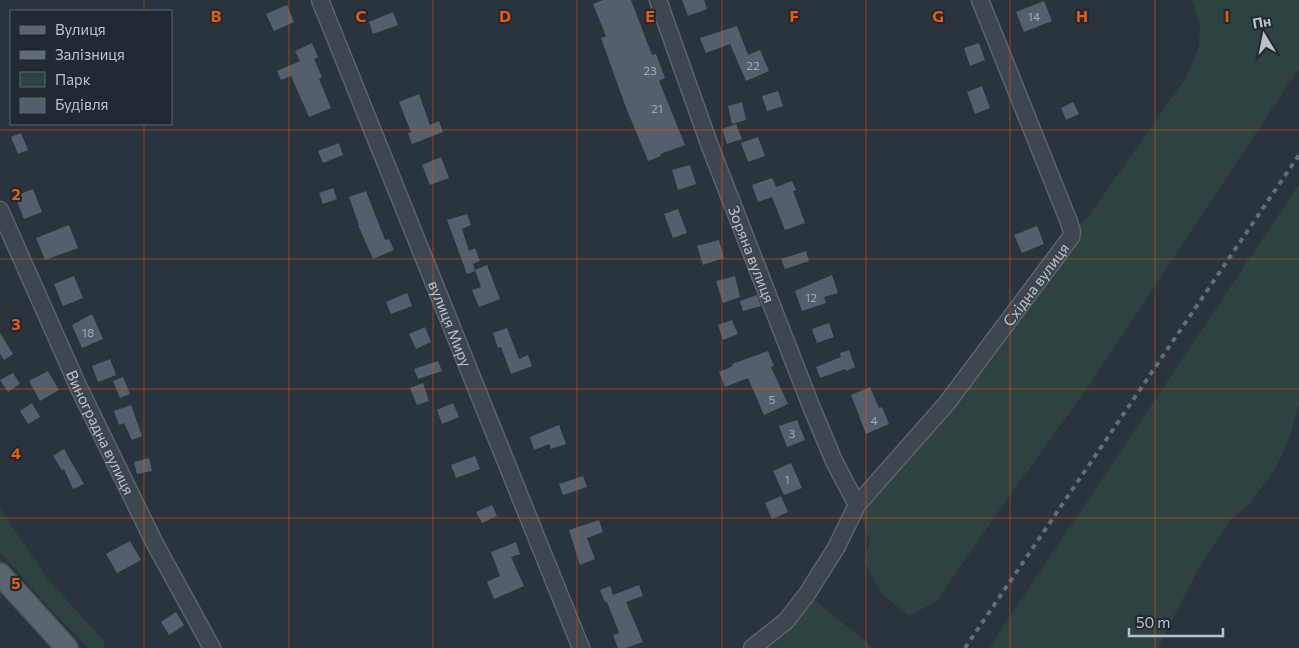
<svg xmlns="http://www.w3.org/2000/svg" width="1299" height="648" font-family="Commissioner,sans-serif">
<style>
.green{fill:#2e4241}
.building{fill:#555f6b}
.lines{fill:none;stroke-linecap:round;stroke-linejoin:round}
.minor-casing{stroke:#5a636c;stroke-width:19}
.major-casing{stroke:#49515a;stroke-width:24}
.minor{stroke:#3d454e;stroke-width:16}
.major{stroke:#5b656e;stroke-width:21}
.rail{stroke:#616c76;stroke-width:4;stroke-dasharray:5 5;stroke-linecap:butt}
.grid{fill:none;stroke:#e8590c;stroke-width:1;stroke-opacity:0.55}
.labels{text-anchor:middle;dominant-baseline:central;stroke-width:4.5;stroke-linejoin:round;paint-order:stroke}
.number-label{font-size:12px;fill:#a0a8b2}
.street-label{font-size:15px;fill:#b9c0c9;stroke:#212a33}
.grid-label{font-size:16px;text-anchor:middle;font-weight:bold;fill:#e8590c;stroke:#212a33;stroke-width:4.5;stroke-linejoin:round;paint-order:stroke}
</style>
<rect width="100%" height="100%" fill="#29343e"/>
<path class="green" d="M 1192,0 L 1299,0 L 1299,68 L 1086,390 L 1000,509 L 937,601 L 909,616 L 883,595 L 864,562 L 870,541 L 857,505 L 1072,232 L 1088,217 L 1187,76 L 1199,47 L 1200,25 Z
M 1299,184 L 1299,404 L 1289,439 L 1276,467 L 1250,504 L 1230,520 L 1197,571 L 1158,648 L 989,648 Z
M 0,508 L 47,578 L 104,641 L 104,648 L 88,648 L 42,600 L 0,552 Z
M 807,594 L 874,648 L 752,648 Z"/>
<path class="building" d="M 603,0 L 631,0 L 652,55 L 656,54 L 665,78 L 659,81 L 685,145 L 660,154 L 661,156 L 648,161 L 625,105 L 601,38 L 606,36 L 593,4 Z
M 682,0 L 704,0 L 707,9 L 688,16 Z
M 1044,1 L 1052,21 L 1024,32 L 1016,12 Z
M 287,5 L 294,22 L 274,31 L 266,14 Z
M 393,12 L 398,25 L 373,34 L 369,22 Z
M 737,26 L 748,55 L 760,50 L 769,71 L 746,81 L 730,44 L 706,53 L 700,38 Z
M 312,43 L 318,57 L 314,59 L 322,77 L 319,79 L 331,108 L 309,117 L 291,76 L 281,80 L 277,71 L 300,61 L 295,51 Z
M 979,43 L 985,60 L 970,66 L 964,48 Z
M 982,86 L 990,108 L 975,114 L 967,92 Z
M 778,91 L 783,106 L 767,111 L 762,96 Z
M 419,94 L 430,125 L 439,121 L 443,132 L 412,144 L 408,133 L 411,132 L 399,102 Z
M 742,102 L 746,120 L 732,124 L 728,106 Z
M 1073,102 L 1079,114 L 1066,120 L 1061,108 Z
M 736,124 L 742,139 L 727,144 L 722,129 Z
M 21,133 L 28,150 L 18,154 L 11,137 Z
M 758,137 L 765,156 L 748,162 L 741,143 Z
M 339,143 L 343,155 L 323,163 L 318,151 Z
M 441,157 L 449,178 L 430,185 L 422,165 Z
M 690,165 L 696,184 L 678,190 L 672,170 Z
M 772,178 L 776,187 L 792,181 L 796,190 L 793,191 L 805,223 L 785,230 L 772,197 L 758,202 L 752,185 Z
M 333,188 L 337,199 L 323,204 L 319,193 Z
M 33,189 L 42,212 L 24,219 L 15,196 Z
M 366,191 L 385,240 L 389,239 L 394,250 L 373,259 L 358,225 L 359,225 L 349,197 Z
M 678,209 L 687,233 L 673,238 L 664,214 Z
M 467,214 L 471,225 L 462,229 L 469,251 L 475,248 L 480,261 L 473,264 L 475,271 L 467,274 L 447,220 Z
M 69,225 L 78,248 L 45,260 L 36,238 Z
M 1037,226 L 1044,244 L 1022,253 L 1014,235 Z
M 719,240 L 724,258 L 703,265 L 697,246 Z
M 806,251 L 809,261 L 785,269 L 781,259 Z
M 487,265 L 500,299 L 479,307 L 472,290 L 481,287 L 475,270 Z
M 832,275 L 838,293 L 824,297 L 826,303 L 802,311 L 795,291 Z
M 74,276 L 83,298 L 63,306 L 54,284 Z
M 735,276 L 740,297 L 723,303 L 716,281 Z
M 407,293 L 412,306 L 391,314 L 386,302 Z
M 757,295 L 761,306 L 743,311 L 740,301 Z
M 92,314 L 103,339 L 82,348 L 72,325 Z
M 732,320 L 738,334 L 723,340 L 718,325 Z
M 829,323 L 834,337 L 817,343 L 812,329 Z
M 425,327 L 431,342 L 416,349 L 409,334 Z
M 507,328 L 519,359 L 528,355 L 532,366 L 511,374 L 501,347 L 498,348 L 493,333 Z
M 0,333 L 13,354 L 4,360 L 0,354 Z
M 849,350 L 855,367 L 846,371 L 845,369 L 820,378 L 816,367 L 841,357 L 840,353 Z
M 768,351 L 774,366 L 771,367 L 788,404 L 764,415 L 748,378 L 725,387 L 719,372 L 733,366 L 732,364 Z
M 110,359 L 116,375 L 98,382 L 92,366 Z
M 438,361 L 442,371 L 418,379 L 414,369 Z
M 48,371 L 59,390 L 40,401 L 29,381 Z
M 13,373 L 20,384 L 8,392 L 0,380 Z
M 123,377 L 130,394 L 120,398 L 113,381 Z
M 423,383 L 429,401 L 417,405 L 410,388 Z
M 870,387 L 879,408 L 882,407 L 889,424 L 866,434 L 851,395 Z
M 32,403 L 40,417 L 28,424 L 20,411 Z
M 453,403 L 459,417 L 442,424 L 437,410 Z
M 131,405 L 142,436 L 132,440 L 124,423 L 119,425 L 114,411 Z
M 797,420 L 805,440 L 787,447 L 779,426 Z
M 559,425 L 566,444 L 551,449 L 549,444 L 534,450 L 530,437 Z
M 64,449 L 84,484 L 73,489 L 64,469 L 62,470 L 53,456 Z
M 475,456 L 480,469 L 456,478 L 451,465 Z
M 149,458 L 152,471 L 137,474 L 134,462 Z
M 791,463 L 802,488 L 784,495 L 773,471 Z
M 583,476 L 587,487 L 563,495 L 559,484 Z
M 781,496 L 788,512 L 772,519 L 765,503 Z
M 492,505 L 497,516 L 482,523 L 476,512 Z
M 599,520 L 603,532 L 587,538 L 595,559 L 580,565 L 569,530 Z
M 130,541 L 141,560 L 117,573 L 106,554 Z
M 516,542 L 520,554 L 511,557 L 524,586 L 494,599 L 487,582 L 500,576 L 491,552 Z
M 639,585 L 643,596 L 626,602 L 643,642 L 626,648 L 618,648 L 613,635 L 619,633 L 607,602 L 605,602 L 600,590 L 610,586 L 613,595 Z
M 176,612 L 184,625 L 169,635 L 161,622 Z"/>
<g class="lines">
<defs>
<g id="minor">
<path id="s1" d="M 320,0 L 581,648"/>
<path id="s2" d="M 658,0 L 711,149 L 811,406 L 834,461 L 857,505"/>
<path id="s3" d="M 0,210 L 78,386 L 154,542 L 212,648"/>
<path id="s4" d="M 752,648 L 786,621 L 807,594 L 836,548 L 857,505 L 947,403 L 1071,237 L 1072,232 L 1069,222 L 980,0"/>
</g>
<path id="major" d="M 0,574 L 67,648"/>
</defs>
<use href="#minor" class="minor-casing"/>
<use href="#major" class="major-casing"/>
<use href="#minor" class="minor"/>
<use href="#major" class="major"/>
<path class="rail" d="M 965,648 L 1299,155"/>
</g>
<path class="grid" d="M 144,0 L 144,11M 289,0 L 289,648M 433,0 L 433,648M 577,0 L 577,648M 722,0 L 722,648M 866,0 L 866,648M 1010,0 L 1010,648M 1155,0 L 1155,648M 144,124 L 144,648M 0,130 L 1299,130M 0,259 L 1299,259M 0,389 L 1299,389M 0,518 L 1299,518"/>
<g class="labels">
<g class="number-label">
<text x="1034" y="16">14</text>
<text x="753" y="65">22</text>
<text x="650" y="70">23</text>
<text x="657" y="108">21</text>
<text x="811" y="297">12</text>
<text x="88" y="332">18</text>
<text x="772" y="399">5</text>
<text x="874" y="420">4</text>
<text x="792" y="433">3</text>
<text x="787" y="479">1</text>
</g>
<g class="street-label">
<text stroke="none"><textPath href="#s2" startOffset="271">Зоряна вулиця</textPath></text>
<text stroke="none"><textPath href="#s4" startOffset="464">Східна вулиця</textPath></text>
<text stroke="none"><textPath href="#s1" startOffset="349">вулиця Миру</textPath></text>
<text stroke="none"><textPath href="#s3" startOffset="244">Виноградна вулиця</textPath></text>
</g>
</g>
<g class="grid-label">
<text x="216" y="22">B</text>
<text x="361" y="22">C</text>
<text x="505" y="22">D</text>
<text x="650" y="22">E</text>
<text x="794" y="22">F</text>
<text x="938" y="22">G</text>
<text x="1082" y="22">H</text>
<text x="1227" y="22">I</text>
<text x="16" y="200">2</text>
<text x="16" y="330">3</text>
<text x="16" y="459">4</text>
<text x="16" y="589">5</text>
</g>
<rect x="10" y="10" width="162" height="115" fill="#212a33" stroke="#5e666f"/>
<rect x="20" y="26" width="25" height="8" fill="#5b656e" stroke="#5e666f"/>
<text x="55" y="35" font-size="15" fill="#b9c0c9">Вулиця</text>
<rect x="20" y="51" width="25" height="8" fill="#616c76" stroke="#5e666f"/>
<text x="55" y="60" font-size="15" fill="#b9c0c9">Залізниця</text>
<rect x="20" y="72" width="25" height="15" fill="#2e4241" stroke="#5e666f"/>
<text x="55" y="85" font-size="15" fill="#b9c0c9">Парк</text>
<rect x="20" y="98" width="25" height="15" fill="#555f6b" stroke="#5e666f"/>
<text x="55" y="110" font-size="15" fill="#b9c0c9">Будівля</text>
<g transform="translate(1264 35) rotate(350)" stroke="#212a33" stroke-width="4" paint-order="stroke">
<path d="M0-4L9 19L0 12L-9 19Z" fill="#b9c0c9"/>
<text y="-8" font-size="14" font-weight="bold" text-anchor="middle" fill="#b9c0c9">Пн</text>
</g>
<path d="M1129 628v8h94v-8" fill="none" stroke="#b9c0c9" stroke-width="2.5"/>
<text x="1136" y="628" font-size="15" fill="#b9c0c9" stroke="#212a33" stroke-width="4" paint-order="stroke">50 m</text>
</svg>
